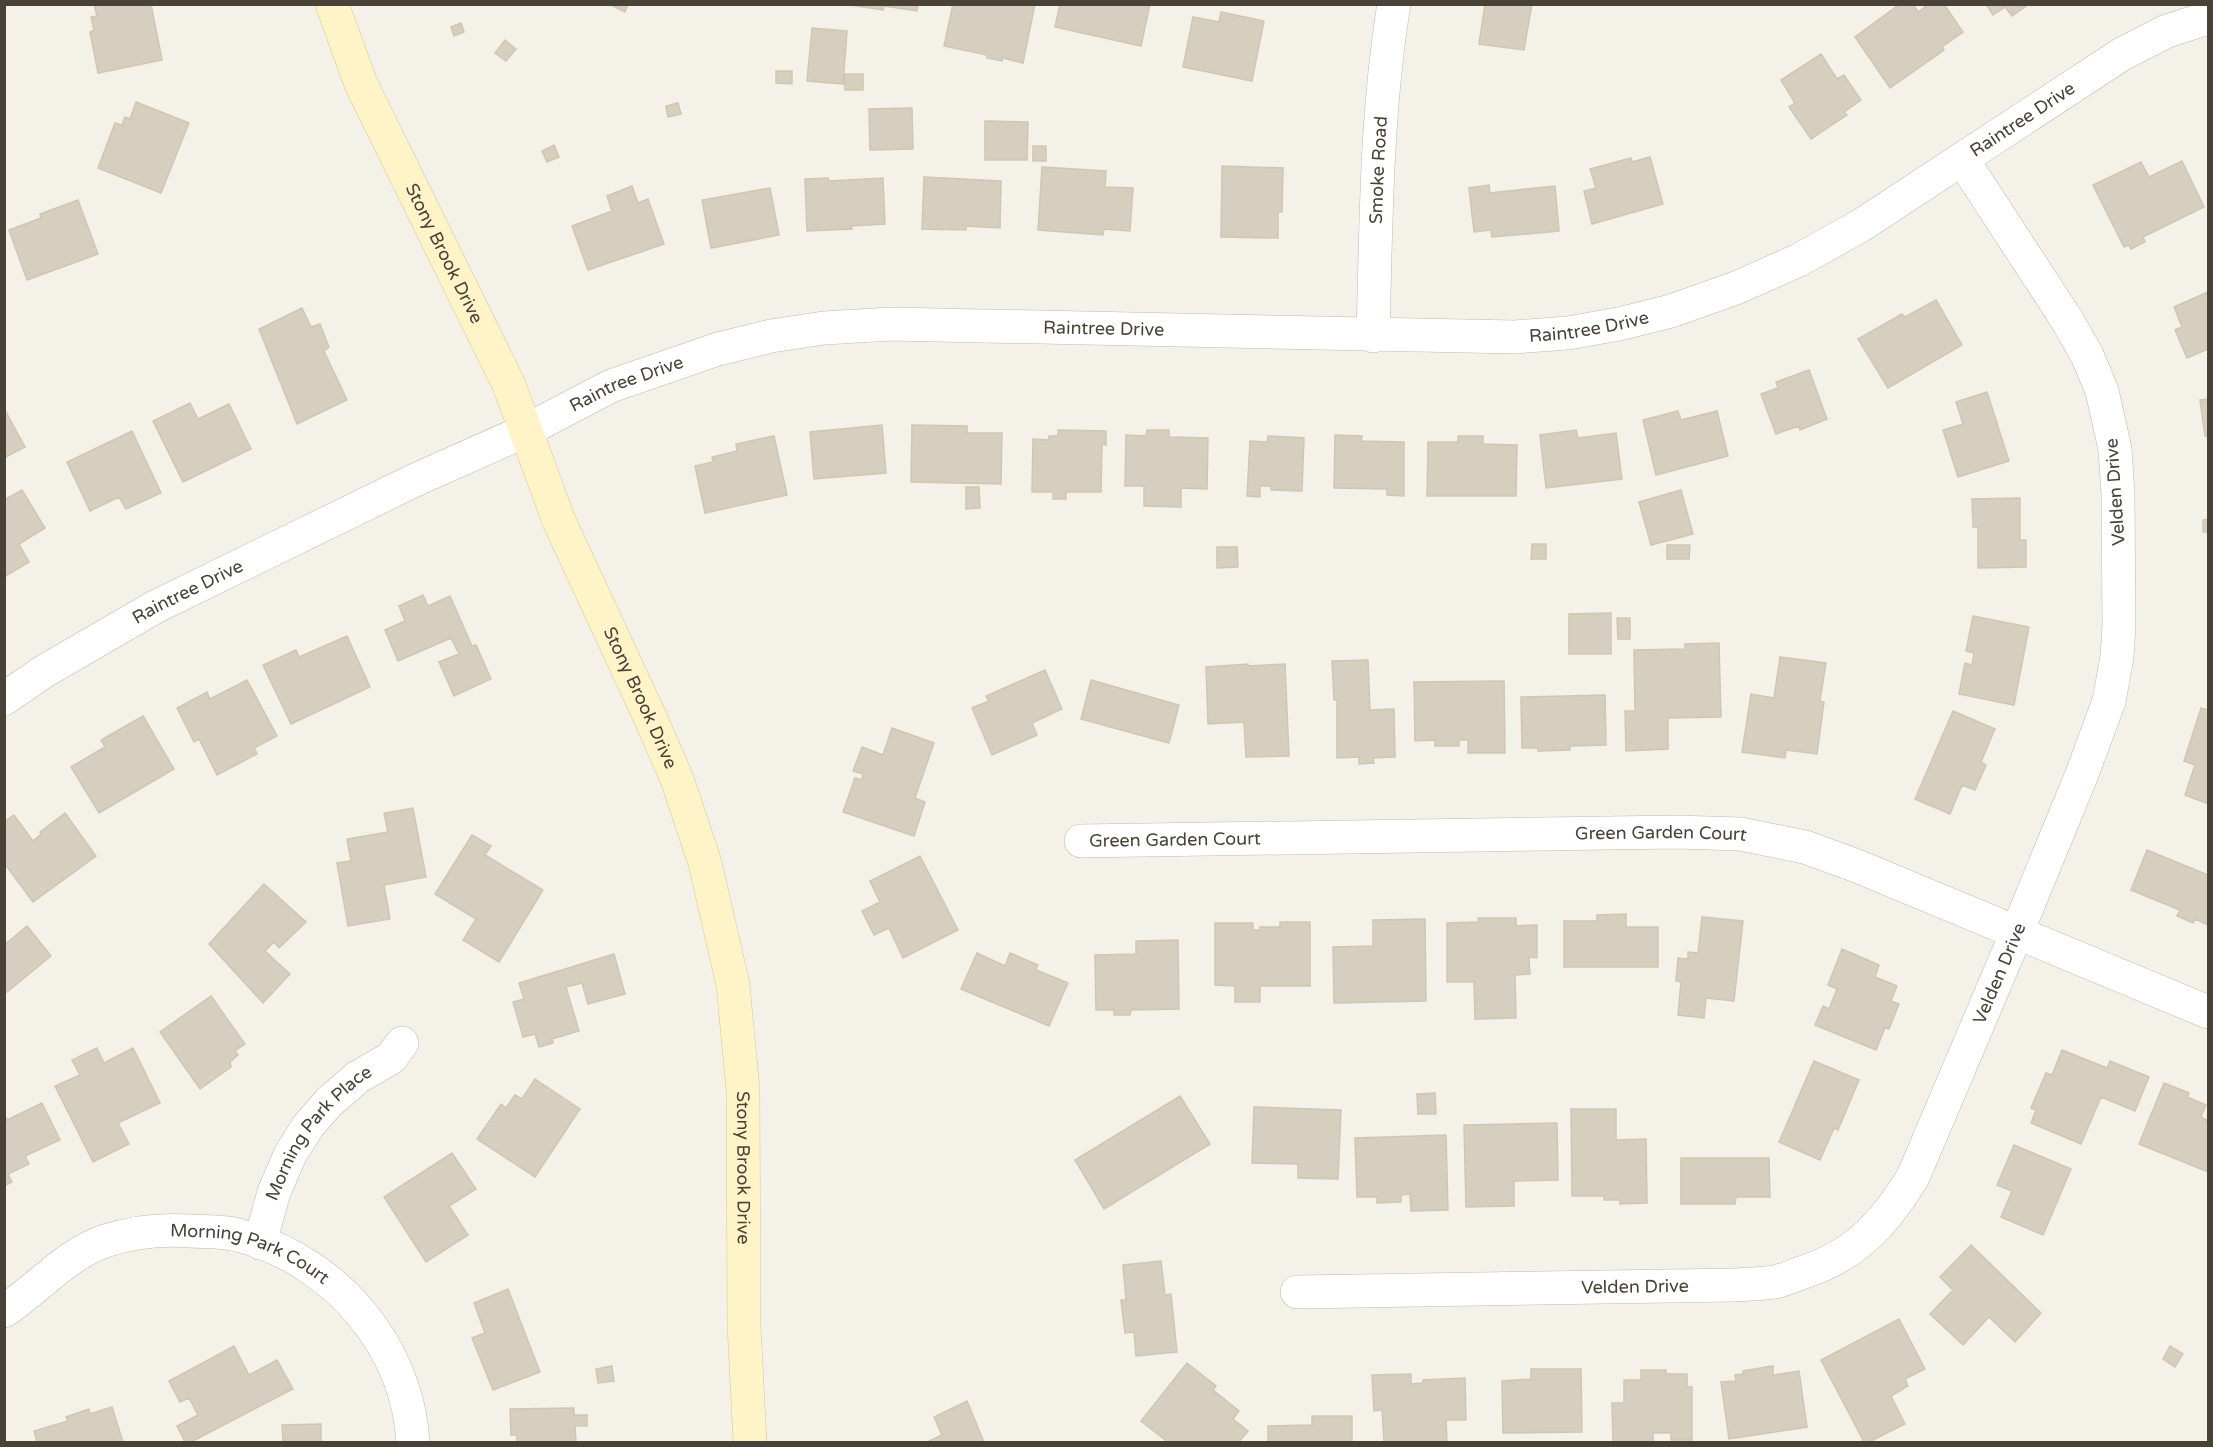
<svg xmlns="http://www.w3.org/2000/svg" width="2213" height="1447" font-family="'Varela Round',sans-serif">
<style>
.building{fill:#d6cebe;stroke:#d1c6b1;stroke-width:1.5}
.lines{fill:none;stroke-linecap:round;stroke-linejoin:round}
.street-casing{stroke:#c0baab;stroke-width:34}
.secondary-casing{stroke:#d5c798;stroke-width:34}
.street{stroke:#fff;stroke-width:33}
.secondary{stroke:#fff4c8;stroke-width:33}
.labels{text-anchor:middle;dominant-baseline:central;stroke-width:6;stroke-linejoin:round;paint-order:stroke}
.street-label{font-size:18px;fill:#484237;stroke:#fff}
</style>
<rect width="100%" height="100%" fill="#f4f1e9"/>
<path class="building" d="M 94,4 L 151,4 L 162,60 L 98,73 L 90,32 L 94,30 L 91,17 L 97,16 Z
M 609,4 L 628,4 L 625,12 Z
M 843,4 L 918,4 L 917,11 L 884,6 L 883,10 Z
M 953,4 L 1035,4 L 1023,63 L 1003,58 L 1002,61 L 987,58 L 987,55 L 944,46 Z
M 1060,4 L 1150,4 L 1141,46 L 1055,27 Z
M 1485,4 L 1532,4 L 1524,50 L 1479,44 Z
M 1900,4 L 1913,4 L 1918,12 L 1929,4 L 1944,4 L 1963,32 L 1942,47 L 1944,50 L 1890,88 L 1855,37 Z
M 1986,4 L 2029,4 L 2012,16 L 2005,7 L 1993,15 Z
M 1221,12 L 1264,21 L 1252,81 L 1183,67 L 1193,17 L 1219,22 Z
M 461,23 L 464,32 L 454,36 L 451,27 Z
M 812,28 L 847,31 L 843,84 L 807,81 Z
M 505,40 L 516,49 L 506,61 L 495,53 Z
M 1821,54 L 1837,79 L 1844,75 L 1861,100 L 1844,112 L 1847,115 L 1811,139 L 1789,107 L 1795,103 L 1781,80 Z
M 776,71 L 792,71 L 792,84 L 776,83 Z
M 844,74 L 863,74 L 863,90 L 845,90 Z
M 136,102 L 189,123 L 161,193 L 98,168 L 115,123 L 122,125 L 125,117 L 130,119 Z
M 678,103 L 681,114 L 668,117 L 666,106 Z
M 912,108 L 913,149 L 870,150 L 869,109 Z
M 985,121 L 1028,122 L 1027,160 L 985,160 Z
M 554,145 L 559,157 L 547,162 L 542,151 Z
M 1033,146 L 1046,146 L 1046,161 L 1033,161 Z
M 1650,157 L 1663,204 L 1592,224 L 1584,191 L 1596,188 L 1590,169 L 1631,158 L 1632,162 Z
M 2182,161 L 2204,207 L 2143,237 L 2145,242 L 2131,249 L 2129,245 L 2124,247 L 2093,185 L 2141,162 L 2149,177 Z
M 1222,166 L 1283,168 L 1282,212 L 1278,212 L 1278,238 L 1221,237 Z
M 1042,167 L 1106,171 L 1105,187 L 1133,188 L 1130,231 L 1104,229 L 1103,235 L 1038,230 Z
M 924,177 L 1001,181 L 1000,228 L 966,226 L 966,230 L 922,229 Z
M 828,178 L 829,181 L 883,178 L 885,224 L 851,226 L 852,229 L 807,231 L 805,179 Z
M 1489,185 L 1490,193 L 1555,186 L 1559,231 L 1492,237 L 1491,230 L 1474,232 L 1469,188 Z
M 632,186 L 638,203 L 648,199 L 664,244 L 588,270 L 572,226 L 612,211 L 607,196 Z
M 770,188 L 779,235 L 711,248 L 702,200 Z
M 78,200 L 98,254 L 27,280 L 9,230 L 41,218 L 40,214 Z
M 2208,292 L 2208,349 L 2187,358 L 2175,330 L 2182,327 L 2174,307 Z
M 1936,300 L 1962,345 L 1888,388 L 1858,339 L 1902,314 L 1905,317 Z
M 302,308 L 311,327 L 320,324 L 329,347 L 324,351 L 347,400 L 297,424 L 259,329 Z
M 1809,370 L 1827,419 L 1800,430 L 1799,426 L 1776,434 L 1761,394 L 1778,388 L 1776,382 Z
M 1987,392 L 2009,461 L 1958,477 L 1943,430 L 1963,424 L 1956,402 Z
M 2208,399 L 2208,436 L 2205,436 L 2200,400 Z
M 190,403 L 198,419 L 229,404 L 251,449 L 183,482 L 153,421 Z
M 1678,411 L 1681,420 L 1717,411 L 1728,456 L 1656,475 L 1643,420 Z
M 6,412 L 25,447 L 4,458 L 4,413 Z
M 882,425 L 886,473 L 814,479 L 810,432 Z
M 912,425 L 967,426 L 967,433 L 1002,433 L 1001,484 L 911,482 Z
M 1058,430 L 1106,431 L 1106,445 L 1102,444 L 1101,492 L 1066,492 L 1066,499 L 1053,499 L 1053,492 L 1032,492 L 1033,439 L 1049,440 L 1049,436 L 1058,436 Z
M 1147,430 L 1169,430 L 1169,437 L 1208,438 L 1207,489 L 1181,488 L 1181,507 L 1144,506 L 1144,486 L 1125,486 L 1126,435 L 1146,436 Z
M 1576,430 L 1578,438 L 1616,433 L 1622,479 L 1546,488 L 1540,435 Z
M 132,431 L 161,493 L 126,509 L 119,497 L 90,511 L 67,462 Z
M 1335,435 L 1362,436 L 1361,441 L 1404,442 L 1404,496 L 1387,495 L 1387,489 L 1334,488 Z
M 774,436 L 787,495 L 705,513 L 695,466 L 713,462 L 712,457 L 737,451 L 736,444 Z
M 1268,436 L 1304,438 L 1302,491 L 1271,490 L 1271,486 L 1260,486 L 1260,497 L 1247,496 L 1250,441 L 1267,442 Z
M 1458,436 L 1483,436 L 1483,444 L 1517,445 L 1516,496 L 1427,496 L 1428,442 L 1458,442 Z
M 966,487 L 979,487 L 980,508 L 966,509 Z
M 22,490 L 45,528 L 19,544 L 29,562 L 4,577 L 4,500 Z
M 1681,490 L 1693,534 L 1651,545 L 1639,502 Z
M 2020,498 L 2020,540 L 2026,540 L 2026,567 L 1978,568 L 1978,527 L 1973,527 L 1972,499 Z
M 2208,499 L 2208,565 L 2208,532 L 2203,532 L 2203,520 L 2208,519 Z
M 1532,544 L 1546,544 L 1546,559 L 1531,559 Z
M 1667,545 L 1690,545 L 1689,559 L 1667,559 Z
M 1217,547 L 1237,547 L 1238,567 L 1217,568 Z
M 423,595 L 428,606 L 450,596 L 472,646 L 476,645 L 491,679 L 454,696 L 439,662 L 459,654 L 451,638 L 398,661 L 385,630 L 405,621 L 399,606 Z
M 1611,613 L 1611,654 L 1569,654 L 1569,614 Z
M 1973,616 L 2029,627 L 2014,705 L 1959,694 L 1965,663 L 1972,665 L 1974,653 L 1966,651 Z
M 1617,618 L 1630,618 L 1630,639 L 1618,639 Z
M 347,636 L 370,687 L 291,724 L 263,665 L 296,650 L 299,657 Z
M 1719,643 L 1721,717 L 1668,718 L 1668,749 L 1626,751 L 1625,711 L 1635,711 L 1634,650 L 1685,649 L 1685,644 Z
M 1780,657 L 1826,663 L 1820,701 L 1824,702 L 1817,754 L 1786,750 L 1785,758 L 1742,752 L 1751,694 L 1774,698 Z
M 1368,660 L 1370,710 L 1394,709 L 1395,757 L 1373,758 L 1374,763 L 1359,764 L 1359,757 L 1337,758 L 1337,700 L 1334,700 L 1332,661 Z
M 1248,664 L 1248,666 L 1285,664 L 1289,756 L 1246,757 L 1244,722 L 1208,724 L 1206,667 Z
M 1045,670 L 1062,709 L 1032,723 L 1037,735 L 992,755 L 972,708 L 989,701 L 986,696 Z
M 247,680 L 277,736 L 254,748 L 257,754 L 217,775 L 199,739 L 194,742 L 177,708 L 207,692 L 210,699 Z
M 1091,680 L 1179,705 L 1169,743 L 1081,719 Z
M 1504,681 L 1505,753 L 1468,753 L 1468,740 L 1459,740 L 1459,746 L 1435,746 L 1435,740 L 1415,741 L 1414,682 Z
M 1605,695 L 1606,745 L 1570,746 L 1570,750 L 1538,751 L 1538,748 L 1522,748 L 1521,697 Z
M 2201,708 L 2208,710 L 2208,804 L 2185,795 L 2195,765 L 2184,761 Z
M 1953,711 L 1995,729 L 1981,762 L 1986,765 L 1975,790 L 1962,785 L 1950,814 L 1915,799 Z
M 143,716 L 174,769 L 99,813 L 71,767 L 105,747 L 101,740 Z
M 892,728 L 934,743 L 915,798 L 925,802 L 914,836 L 843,812 L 855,778 L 862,780 L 863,774 L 853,771 L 862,747 L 883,755 Z
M 413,808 L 426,877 L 384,885 L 390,919 L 348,926 L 337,863 L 351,861 L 347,839 L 388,832 L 384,813 Z
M 65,813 L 96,856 L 33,902 L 4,863 L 4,822 L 14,815 L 33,841 L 41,834 L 40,832 Z
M 472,835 L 491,846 L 485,855 L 543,890 L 499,962 L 463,940 L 476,919 L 435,894 Z
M 2147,850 L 2208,875 L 2208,925 L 2195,919 L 2193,923 L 2177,916 L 2180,910 L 2131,890 Z
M 920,856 L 958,930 L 903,958 L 889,928 L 874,935 L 862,911 L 880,902 L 870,881 Z
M 264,884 L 306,922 L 279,948 L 274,942 L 265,951 L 290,974 L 263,1003 L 209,944 Z
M 1626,914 L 1626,927 L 1658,927 L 1658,967 L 1564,967 L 1564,921 L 1597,921 L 1597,915 Z
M 1702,917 L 1743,921 L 1734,1001 L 1706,998 L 1704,1018 L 1678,1015 L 1681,982 L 1676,981 L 1678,958 L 1688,959 L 1688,952 L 1698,953 Z
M 1478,918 L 1516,918 L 1516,926 L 1537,925 L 1537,958 L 1529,957 L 1530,974 L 1515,975 L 1516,1018 L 1475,1019 L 1474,982 L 1447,982 L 1447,923 L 1479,922 Z
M 1425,919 L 1426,1001 L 1334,1003 L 1333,947 L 1373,946 L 1373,920 Z
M 1280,922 L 1310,922 L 1310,986 L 1260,986 L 1260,1002 L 1235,1002 L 1235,986 L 1215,985 L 1215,923 L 1253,923 L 1253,930 L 1260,930 L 1260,927 L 1280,927 Z
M 27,926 L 51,956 L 7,992 L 4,989 L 4,945 Z
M 1178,940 L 1179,1009 L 1131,1010 L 1130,1015 L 1114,1015 L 1114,1010 L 1096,1010 L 1095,955 L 1136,954 L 1136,941 Z
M 1842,949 L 1879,965 L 1875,977 L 1897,986 L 1891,1001 L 1899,1004 L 1889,1029 L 1885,1028 L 1876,1050 L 1815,1025 L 1823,1006 L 1829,1009 L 1837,989 L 1828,985 Z
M 977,953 L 1005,966 L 1010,953 L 1038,965 L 1036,970 L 1068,983 L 1049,1026 L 961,989 Z
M 614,954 L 625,994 L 588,1004 L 582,983 L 566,987 L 579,1031 L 552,1039 L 553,1043 L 539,1047 L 535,1034 L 523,1037 L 513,1002 L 524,999 L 519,983 Z
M 211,996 L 245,1044 L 235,1051 L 238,1055 L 230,1062 L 231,1067 L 200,1089 L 160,1032 Z
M 97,1048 L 104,1063 L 133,1048 L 160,1103 L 118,1123 L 129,1144 L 93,1162 L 55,1086 L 80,1075 L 72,1060 Z
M 2062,1050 L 2107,1068 L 2110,1061 L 2149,1077 L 2135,1111 L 2101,1097 L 2081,1144 L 2031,1123 L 2036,1110 L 2031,1108 L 2046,1073 L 2052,1075 Z
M 1814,1061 L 1859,1080 L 1838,1130 L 1834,1128 L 1820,1160 L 1779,1142 Z
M 535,1079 L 580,1109 L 535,1177 L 477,1139 L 501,1104 L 506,1108 L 515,1095 L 522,1099 Z
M 2164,1083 L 2189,1093 L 2187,1097 L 2206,1105 L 2201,1117 L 2208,1121 L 2208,1172 L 2139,1144 Z
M 1435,1093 L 1436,1114 L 1418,1114 L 1417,1094 Z
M 1180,1096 L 1210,1144 L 1104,1209 L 1075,1160 Z
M 42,1103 L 60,1140 L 25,1156 L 29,1164 L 8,1174 L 12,1182 L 4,1186 L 4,1114 L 7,1120 Z
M 1254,1107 L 1341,1110 L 1338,1179 L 1298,1178 L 1298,1164 L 1252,1163 Z
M 1571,1109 L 1616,1109 L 1616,1140 L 1646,1139 L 1647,1203 L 1620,1204 L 1620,1200 L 1604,1200 L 1604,1196 L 1572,1196 Z
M 1557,1123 L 1558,1180 L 1514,1181 L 1514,1206 L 1466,1207 L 1464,1125 Z
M 1446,1135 L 1448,1210 L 1411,1211 L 1410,1194 L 1401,1195 L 1401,1202 L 1377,1203 L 1377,1197 L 1357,1197 L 1355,1138 Z
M 2014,1145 L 2071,1169 L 2043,1235 L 2001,1217 L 2012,1191 L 1997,1185 Z
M 452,1153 L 476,1189 L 449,1206 L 468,1235 L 426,1262 L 384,1197 Z
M 1681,1158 L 1769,1158 L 1770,1197 L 1736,1197 L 1735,1204 L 1681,1204 Z
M 1971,1245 L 2041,1313 L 2015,1342 L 1989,1317 L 1963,1345 L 1930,1314 L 1953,1290 L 1940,1277 Z
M 1161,1261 L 1165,1295 L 1171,1294 L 1177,1352 L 1136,1356 L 1134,1332 L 1125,1333 L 1121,1300 L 1126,1300 L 1123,1265 Z
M 508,1289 L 540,1372 L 493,1390 L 472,1338 L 485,1333 L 474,1303 Z
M 1899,1319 L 1925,1369 L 1905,1379 L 1908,1386 L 1891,1396 L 1905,1424 L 1869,1442 L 1864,1442 L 1821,1360 Z
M 234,1346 L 249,1375 L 277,1360 L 293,1389 L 191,1442 L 185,1442 L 177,1426 L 198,1415 L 189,1398 L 180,1402 L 169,1381 Z
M 2170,1346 L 2183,1354 L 2175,1367 L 2163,1359 Z
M 1187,1363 L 1216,1386 L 1213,1390 L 1239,1411 L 1233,1419 L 1248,1431 L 1239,1442 L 1168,1442 L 1141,1421 Z
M 612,1366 L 614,1381 L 598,1383 L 596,1369 Z
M 1773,1366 L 1773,1375 L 1799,1371 L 1807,1427 L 1729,1439 L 1721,1382 L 1736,1381 L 1735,1375 L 1743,1374 L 1743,1371 Z
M 1531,1369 L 1581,1369 L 1582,1432 L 1503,1433 L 1502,1381 L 1531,1379 Z
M 1641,1370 L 1666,1370 L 1666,1374 L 1687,1374 L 1687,1387 L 1692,1387 L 1692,1440 L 1671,1440 L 1671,1433 L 1653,1433 L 1653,1442 L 1613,1442 L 1612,1403 L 1624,1403 L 1624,1380 L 1641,1380 Z
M 1411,1374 L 1411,1384 L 1423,1383 L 1423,1380 L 1465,1378 L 1466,1420 L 1446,1420 L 1447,1442 L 1384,1442 L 1382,1410 L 1374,1411 L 1372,1375 Z
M 967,1401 L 984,1442 L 927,1442 L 942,1435 L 934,1417 Z
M 112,1407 L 123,1442 L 37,1442 L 34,1431 L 68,1421 L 66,1417 L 89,1409 L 90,1414 Z
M 574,1408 L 574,1415 L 587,1415 L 587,1426 L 575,1426 L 576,1442 L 517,1442 L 517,1435 L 511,1435 L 510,1409 Z
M 1312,1416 L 1352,1416 L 1352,1442 L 1268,1442 L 1268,1426 L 1312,1425 Z
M 321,1424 L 321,1442 L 283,1442 L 282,1425 Z"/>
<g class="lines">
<defs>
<g id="street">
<path id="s1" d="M 1373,336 C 1376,225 1376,114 1394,4"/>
<path id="s2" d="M 4,699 L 43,672 L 155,607 L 413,481 L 525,431 L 611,386 L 718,349 L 771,336 L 824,328 L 891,324 L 1515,337 L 1568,333 L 1619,324 L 1671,311 L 1736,288 L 1799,260 L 1860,226 L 2122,54 L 2167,31 L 2208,18"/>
<path id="s3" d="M 1081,841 L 1676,832 L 1740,834 L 1805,847 L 1857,866 L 2208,1012"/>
<path id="s4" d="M 260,1243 L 274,1192 L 290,1155 L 308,1126 L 329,1102 L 358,1077 L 391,1058 L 402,1043"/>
<path id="s5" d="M 1297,1292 L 1734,1285 C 1748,1284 1762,1284 1775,1282 C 1784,1280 1793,1276 1801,1273 C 1855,1256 1884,1224 1913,1177 L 2017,932 L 2082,774 L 2109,701 L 2117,657 L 2119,625 L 2118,494 L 2115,449 L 2102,391 L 2087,355 L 2067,320 L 1962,159"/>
<path id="s6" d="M 4,1311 C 39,1288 65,1255 105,1241 C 132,1232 162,1229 191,1231 C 209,1232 228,1231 245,1237 C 337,1264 407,1346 413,1442"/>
</g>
<g id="secondary">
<path id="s7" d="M 332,4 L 361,84 L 509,385 L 559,521 L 649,715 L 677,779 L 705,863 L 733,985 L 743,1090 L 744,1325 L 750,1442"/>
</g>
</defs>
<use href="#street" class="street-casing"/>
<use href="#secondary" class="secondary-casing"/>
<use href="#street" class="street"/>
<use href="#secondary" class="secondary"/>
</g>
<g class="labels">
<g class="street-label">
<text stroke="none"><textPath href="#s2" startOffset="2157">Raintree Drive</textPath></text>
<text stroke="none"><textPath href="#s1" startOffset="166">Smoke Road</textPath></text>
<text stroke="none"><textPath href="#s7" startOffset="274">Stony Brook Drive</textPath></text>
<text stroke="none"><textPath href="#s2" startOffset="1671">Raintree Drive</textPath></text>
<text stroke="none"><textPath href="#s2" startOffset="1185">Raintree Drive</textPath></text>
<text stroke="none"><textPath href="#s2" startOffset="699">Raintree Drive</textPath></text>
<text transform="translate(2115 492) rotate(-94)">Velden Drive</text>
<text stroke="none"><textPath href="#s2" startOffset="213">Raintree Drive</textPath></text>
<text stroke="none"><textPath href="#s7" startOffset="760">Stony Brook Drive</textPath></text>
<text stroke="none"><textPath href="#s3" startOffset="580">Green Garden Court</textPath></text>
<text stroke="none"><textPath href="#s3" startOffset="94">Green Garden Court</textPath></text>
<text stroke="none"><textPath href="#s5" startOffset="878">Velden Drive</textPath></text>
<text stroke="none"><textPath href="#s4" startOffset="128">Morning Park Place</textPath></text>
<text stroke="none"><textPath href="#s7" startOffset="1246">Stony Brook Drive</textPath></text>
<text stroke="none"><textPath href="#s6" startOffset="274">Morning Park Court</textPath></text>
<text stroke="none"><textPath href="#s5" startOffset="338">Velden Drive</textPath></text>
</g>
</g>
<rect width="2213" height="1447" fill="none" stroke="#484237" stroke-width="12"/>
</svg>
